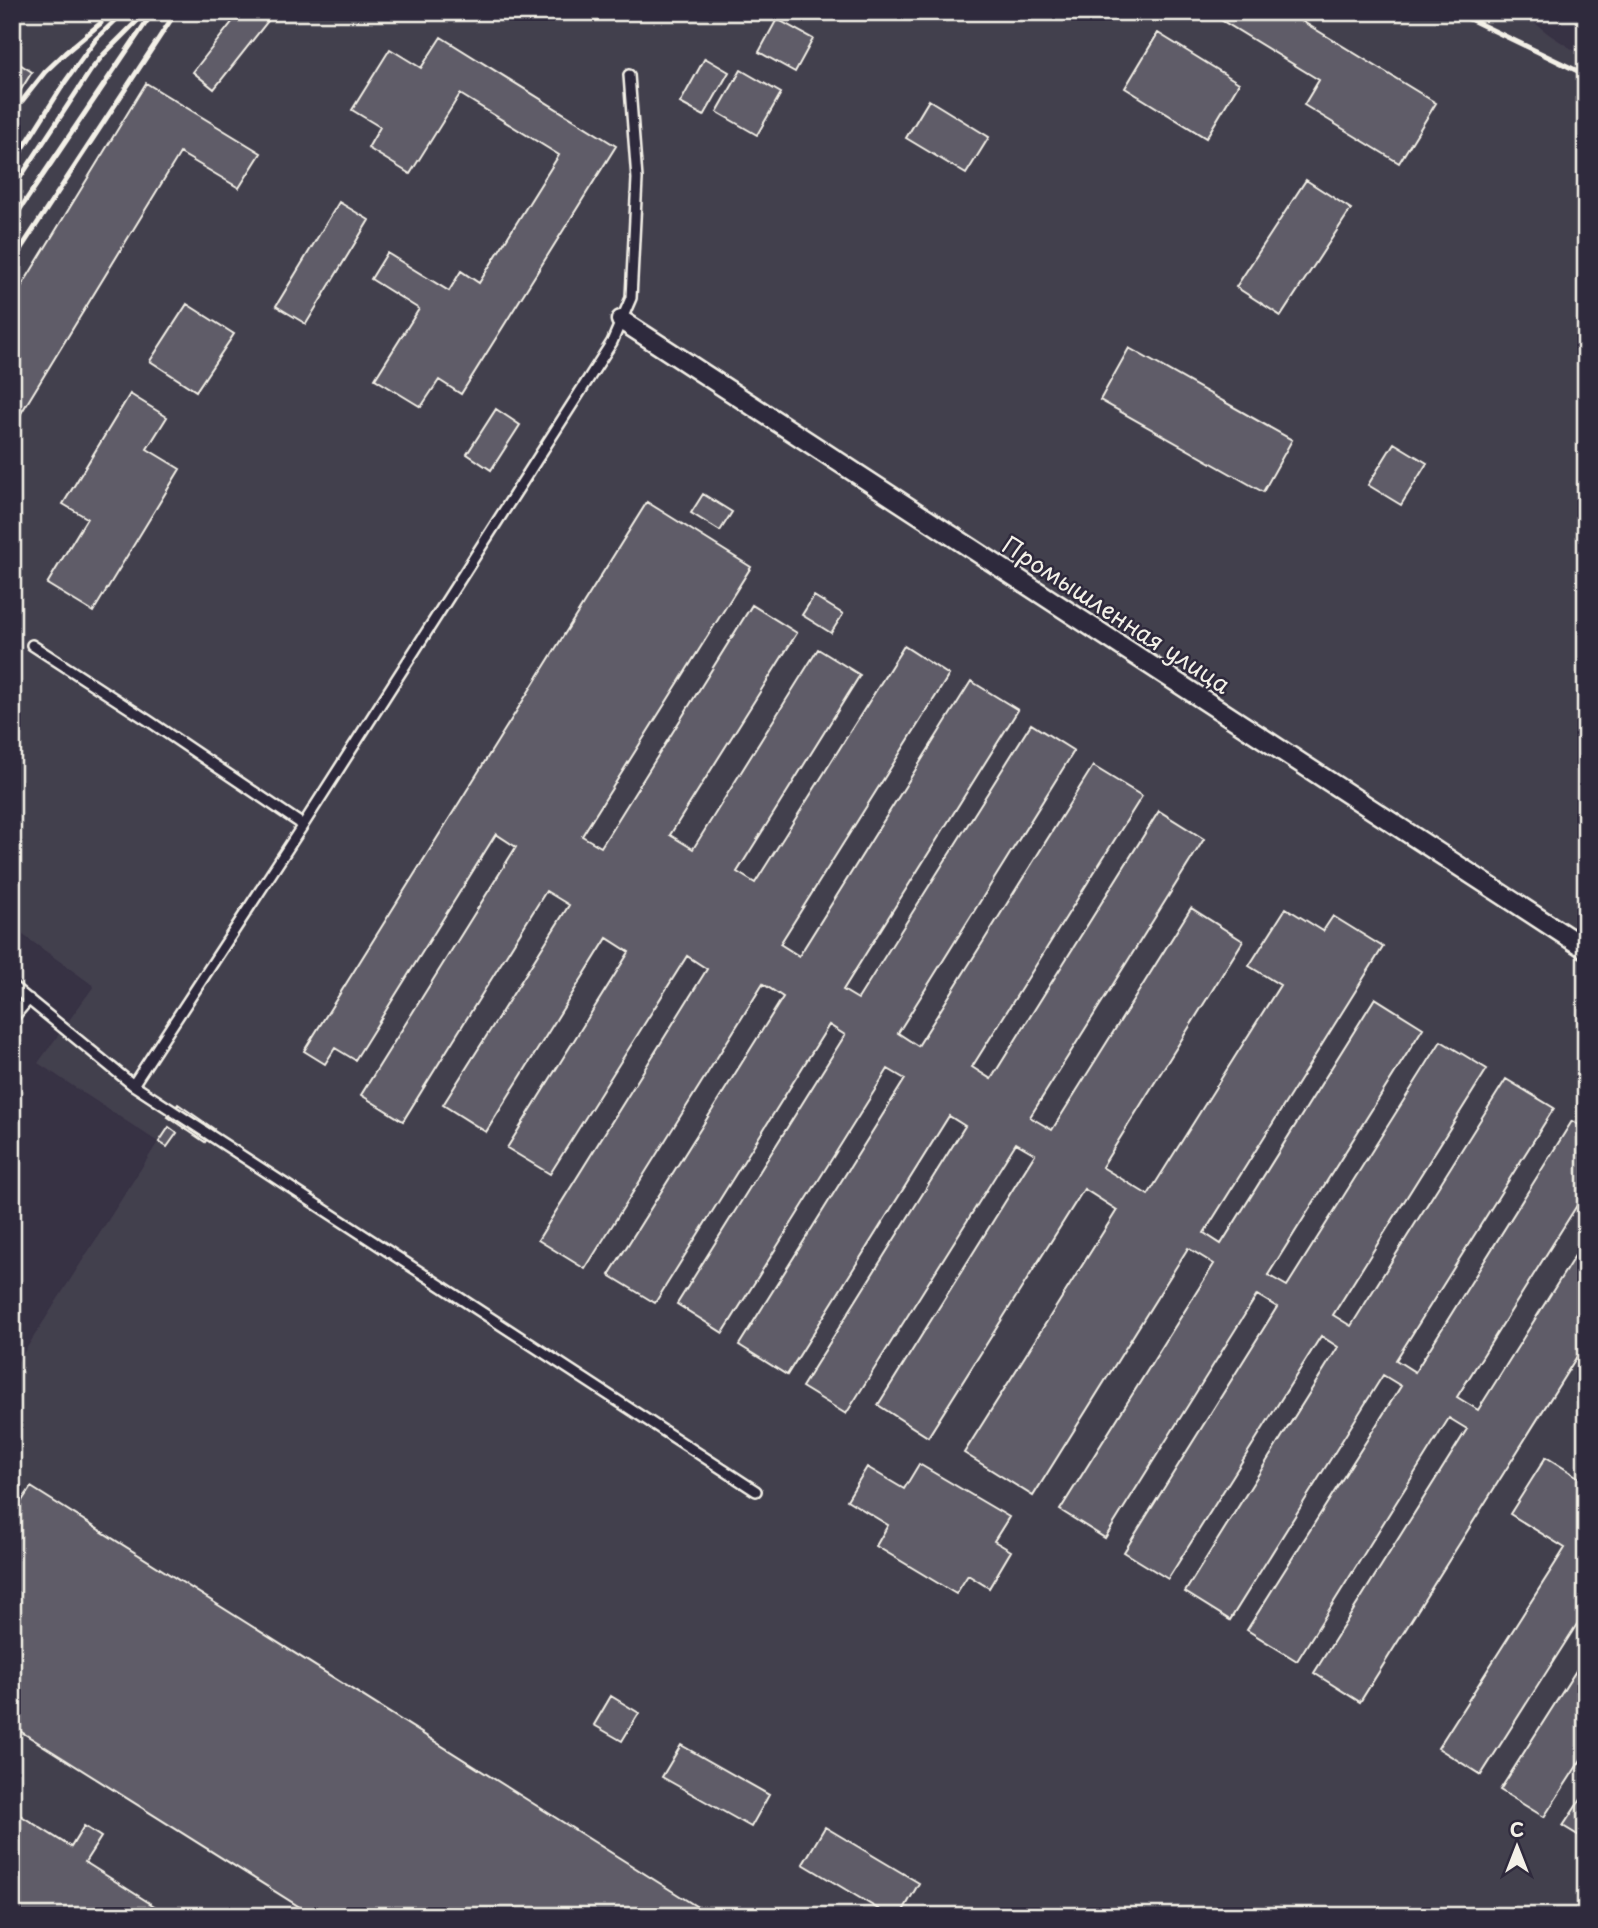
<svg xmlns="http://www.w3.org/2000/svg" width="1598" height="1928" font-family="'Playpen Sans',sans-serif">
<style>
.built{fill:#433f4e}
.building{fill:#5f5c67;stroke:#f4f1e8;stroke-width:2}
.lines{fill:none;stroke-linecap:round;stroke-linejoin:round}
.lane-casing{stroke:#f4f1e8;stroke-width:14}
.street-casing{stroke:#f4f1e8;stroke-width:23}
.lane{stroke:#2f2a3d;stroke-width:9}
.street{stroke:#2f2a3d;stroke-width:18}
.rail{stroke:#f4f1e8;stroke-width:5}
.labels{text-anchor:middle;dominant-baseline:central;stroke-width:5;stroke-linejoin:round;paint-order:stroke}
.street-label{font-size:24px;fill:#f4f1e8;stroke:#2f2a3d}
</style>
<rect width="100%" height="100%" fill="#373244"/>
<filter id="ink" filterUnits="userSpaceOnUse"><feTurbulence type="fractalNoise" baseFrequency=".0143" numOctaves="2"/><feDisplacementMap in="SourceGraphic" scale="14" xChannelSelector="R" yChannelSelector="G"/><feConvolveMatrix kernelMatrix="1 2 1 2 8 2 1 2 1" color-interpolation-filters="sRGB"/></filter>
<g filter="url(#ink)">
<path class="built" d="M 12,12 L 1521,12 L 1550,35 L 1586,58 L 1586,1916 L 12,1916 L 12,1371 L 158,1142 L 38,1063 L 94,986 L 12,927 Z"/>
<path class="building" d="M 240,12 L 275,12 L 214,89 L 193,72 Z
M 1208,12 L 1287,12 L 1436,103 L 1399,163 L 1304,105 L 1319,80 Z
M 777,19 L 813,39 L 795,72 L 759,52 Z
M 1158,33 L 1239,83 L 1206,138 L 1125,88 Z
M 441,37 L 616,146 L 461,394 L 439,380 L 421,407 L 375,379 L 419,309 L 371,279 L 387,253 L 449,291 L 461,271 L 479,283 L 559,155 L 460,94 L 410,174 L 368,148 L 380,127 L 352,110 L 390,49 L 421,68 Z
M 705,58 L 729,72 L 704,116 L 680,103 Z
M 12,59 L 32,72 L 12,104 Z
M 741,70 L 781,93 L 757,135 L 717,112 Z
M 146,83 L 261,153 L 239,188 L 180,153 L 12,428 L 12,302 Z
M 929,100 L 989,137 L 966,174 L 906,138 Z
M 1306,180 L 1351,209 L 1281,316 L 1236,287 Z
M 339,202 L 369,220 L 306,324 L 276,306 Z
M 187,304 L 234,334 L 196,391 L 150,361 Z
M 1129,348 L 1292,440 L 1263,492 L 1100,400 Z
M 130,394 L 167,417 L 147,449 L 180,469 L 93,612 L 47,584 L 87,518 L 63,504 Z
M 496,409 L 520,425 L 491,470 L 467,454 Z
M 1394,443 L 1427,463 L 1401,505 L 1368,485 Z
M 703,494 L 732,512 L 720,531 L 691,513 Z
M 647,502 L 751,567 L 582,836 L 601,847 L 752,605 L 797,633 L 670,835 L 693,849 L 818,649 L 860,675 L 737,872 L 755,883 L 904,646 L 949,675 L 780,944 L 799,956 L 971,681 L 1018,710 L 843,990 L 858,999 L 1031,724 L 1074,751 L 898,1033 L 918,1046 L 1093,766 L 1142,796 L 972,1067 L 991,1079 L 1159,811 L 1204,839 L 1030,1117 L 1052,1130 L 1191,908 L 1243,941 L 1102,1167 L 1148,1195 L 1280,985 L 1249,966 L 1286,908 L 1323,931 L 1333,916 L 1383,947 L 1204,1233 L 1221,1244 L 1375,998 L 1423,1028 L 1268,1275 L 1287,1286 L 1441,1041 L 1487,1069 L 1333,1315 L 1351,1326 L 1506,1079 L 1554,1108 L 1396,1360 L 1415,1372 L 1572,1121 L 1586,1129 L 1586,1191 L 1457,1397 L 1478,1410 L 1586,1238 L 1586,1342 L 1360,1702 L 1314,1673 L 1467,1429 L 1449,1418 L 1297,1661 L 1247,1630 L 1401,1386 L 1383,1375 L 1230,1620 L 1185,1592 L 1338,1347 L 1321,1336 L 1168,1579 L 1124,1552 L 1277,1307 L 1257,1295 L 1105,1538 L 1060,1510 L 1214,1264 L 1188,1248 L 1033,1496 L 964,1453 L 1117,1210 L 1084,1189 L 928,1437 L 878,1405 L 1035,1154 L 1016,1143 L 846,1414 L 802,1387 L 965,1126 L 949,1116 L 787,1375 L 739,1345 L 905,1079 L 888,1069 L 723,1333 L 677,1304 L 845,1035 L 829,1025 L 655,1303 L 609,1275 L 783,997 L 763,984 L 585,1269 L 538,1240 L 707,969 L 687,956 L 550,1174 L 507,1148 L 629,952 L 607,938 L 486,1132 L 443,1105 L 569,905 L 546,891 L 403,1121 L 361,1095 L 516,847 L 496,834 L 355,1060 L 335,1048 L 325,1064 L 304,1051 Z
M 814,596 L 843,614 L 831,633 L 802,615 Z
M 178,1104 L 214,1129 L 205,1142 L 168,1117 Z
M 169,1127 L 177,1133 L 167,1147 L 159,1142 Z
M 1546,1457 L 1586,1482 L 1586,1610 L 1481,1775 L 1438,1748 L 1565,1548 L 1510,1514 Z
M 919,1464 L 1009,1517 L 994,1541 L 1011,1551 L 989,1588 L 968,1575 L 956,1594 L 876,1546 L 888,1525 L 847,1500 L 867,1467 L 904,1489 Z
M 31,1487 L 699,1908 L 694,1916 L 314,1916 L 12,1726 L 12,1516 Z
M 1586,1655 L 1586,1752 L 1544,1817 L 1500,1790 Z
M 611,1696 L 639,1713 L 622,1741 L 594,1725 Z
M 681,1745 L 769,1795 L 751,1827 L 662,1777 Z
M 1586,1791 L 1586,1840 L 1563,1826 Z
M 12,1810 L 71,1847 L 84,1826 L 101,1837 L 85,1862 L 170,1916 L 12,1916 Z
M 825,1827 L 919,1883 L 900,1916 L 890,1916 L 803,1864 Z"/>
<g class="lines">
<defs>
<path id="lane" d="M 32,645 L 149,721 L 303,825
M 12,986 L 133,1085 L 756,1491
M 12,1019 L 29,999
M 133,1085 L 303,825 L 612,342 L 631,298 L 637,179 L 629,75"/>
<path id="street" d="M 621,320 L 1586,949"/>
</defs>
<use href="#lane" class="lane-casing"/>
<use href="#street" class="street-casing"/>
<use href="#lane" class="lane"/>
<use href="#street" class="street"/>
<path class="rail" d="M 1455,12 L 1586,75
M 22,101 L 45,72 L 65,53 L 101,23
M 12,166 L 65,82 L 96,39 L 124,12
M 12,190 L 91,70 L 104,54 L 143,15
M 12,221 L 153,12
M 12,262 L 176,12"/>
</g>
</g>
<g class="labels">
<g class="street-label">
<text transform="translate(1117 614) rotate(33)">Промышленная улица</text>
</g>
</g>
<rect width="1598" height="1928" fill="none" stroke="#2f2a3d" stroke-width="42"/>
<rect x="21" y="21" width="1556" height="1886" fill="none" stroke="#f4f1e8" stroke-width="2.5" filter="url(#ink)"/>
<g transform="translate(1517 1847)" stroke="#2f2a3d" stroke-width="5" paint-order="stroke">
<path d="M0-5L12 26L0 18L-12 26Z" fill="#f4f1e8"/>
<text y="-10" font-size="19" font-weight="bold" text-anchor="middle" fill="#f4f1e8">С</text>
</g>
</svg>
